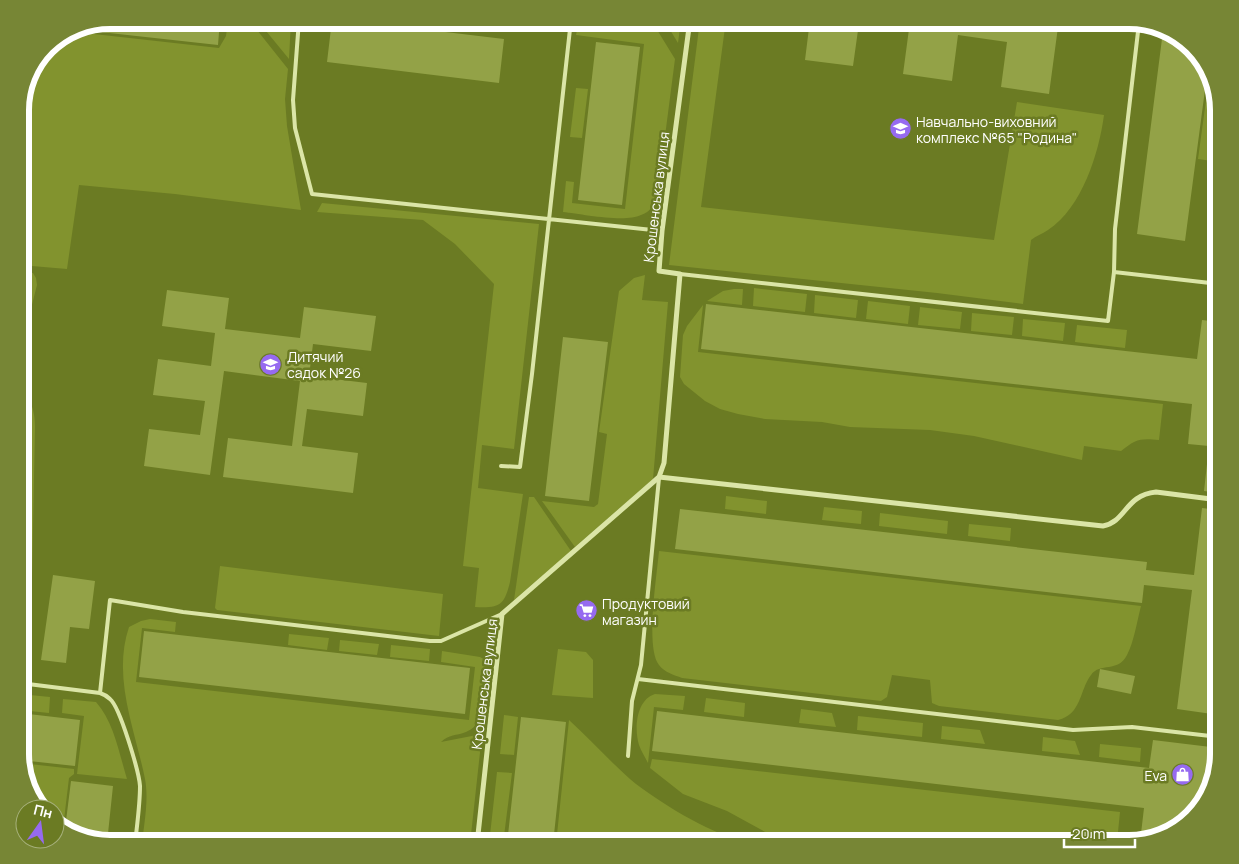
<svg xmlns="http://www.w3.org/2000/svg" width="1239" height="864" font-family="Manrope,sans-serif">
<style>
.green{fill:#82932e}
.building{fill:#93a247}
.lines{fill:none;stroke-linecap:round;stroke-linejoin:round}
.lane{stroke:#dbe5a7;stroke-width:4}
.street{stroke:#dbe5a7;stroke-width:5}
.labels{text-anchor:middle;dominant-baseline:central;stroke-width:5;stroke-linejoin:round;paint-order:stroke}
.poi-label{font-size:14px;fill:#fff;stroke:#6b7b23;text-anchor:start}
.street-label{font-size:14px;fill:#fff;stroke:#6b7b23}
.rim{fill:none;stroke:#fff;stroke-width:6}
</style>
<rect width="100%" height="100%" fill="#6b7b23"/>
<path class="green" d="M 228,20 L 249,20 L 288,69 L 285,99 L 287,126 L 301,210 L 175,194 L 79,185 L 67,269 L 20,265 L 20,103 L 29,70 L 50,42 L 76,32 L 219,48 L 226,36 Z
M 257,20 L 291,20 L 289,59 Z
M 579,20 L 651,20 L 675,59 L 657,198 C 653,206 650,212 641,215 C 625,223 582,214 563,212 L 566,181 L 574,182 L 572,203 L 625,209 L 644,44 L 576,35 Z
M 664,20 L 681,20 L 678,43 Z
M 700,20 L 726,20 L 701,207 L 994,240 L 1017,102 L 1104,115 C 1099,153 1082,208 1048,230 C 1042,234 1036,236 1031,240 L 1023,304 L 937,293 L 669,265 Z
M 1210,71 L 1219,109 L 1219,162 L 1198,159 Z
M 576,88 L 588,89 L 582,138 L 570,137 Z
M 322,203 L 539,224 L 514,449 L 482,445 L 478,488 L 523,494 L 510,582 C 504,606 500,608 475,607 L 479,568 L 463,566 L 494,284 L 455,244 L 423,220 L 317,212 Z
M 20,271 L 33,273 L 36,278 L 37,285 L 25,332 L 20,337 Z
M 645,275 L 642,300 L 668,302 L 653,479 L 575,547 L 542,501 L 594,507 L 598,504 L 607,434 L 599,432 L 619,291 L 634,278 Z
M 754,288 L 807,294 L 805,312 L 753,306 Z
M 734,289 L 743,289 L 742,305 L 707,301 L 723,291 Z
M 815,295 L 858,300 L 856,318 L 814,313 Z
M 868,301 L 910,306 L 908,324 L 866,319 Z
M 703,305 L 698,352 L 1163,404 L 1159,440 C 1140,438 1136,439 1121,451 L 1084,446 L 1082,460 L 974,436 L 930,430 L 850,427 L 822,422 L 765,419 L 738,414 L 720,409 L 705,401 L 684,384 L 680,377 L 683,335 L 687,326 Z
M 920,307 L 962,312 L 960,329 L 918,325 Z
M 972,313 L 1014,317 L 1012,335 L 971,331 Z
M 1023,319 L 1065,323 L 1063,341 L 1022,336 Z
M 1077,325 L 1127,330 L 1125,348 L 1075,342 Z
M 20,387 C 31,400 35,410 35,427 L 32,579 L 20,596 Z
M 726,496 L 767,501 L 766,514 L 725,509 Z
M 529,497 L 534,497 L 571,551 L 514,600 Z
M 824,507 L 862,511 L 861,524 L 822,520 Z
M 880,513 L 948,521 L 947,534 L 879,526 Z
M 969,524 L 1011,528 L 1010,541 L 968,536 Z
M 659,551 L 1141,606 C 1137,621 1134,642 1127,655 C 1118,673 1100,662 1091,675 C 1079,691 1082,714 1058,720 L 939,706 L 932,703 L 930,680 L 892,675 L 887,697 L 881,701 L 682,678 C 674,675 664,672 659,665 C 645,648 657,575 659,551 Z
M 220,566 L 443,594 L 439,636 L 217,610 L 215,608 Z
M 150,619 L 176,622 L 175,632 L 142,628 L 136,682 L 469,720 L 475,667 L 441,662 L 442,651 L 480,657 L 489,662 C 487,685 491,722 466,732 C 456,736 449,734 441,742 L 482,734 L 470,844 L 142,844 C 144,823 149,800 145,779 C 135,729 112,678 129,627 L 141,621 Z
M 289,634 L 329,638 L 327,650 L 288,645 Z
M 340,640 L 379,644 L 377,655 L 339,651 Z
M 391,645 L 430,649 L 429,661 L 390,657 Z
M 558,649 L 586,652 L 593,660 L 593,698 L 552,695 Z
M 20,694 L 50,697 L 49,713 L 20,710 Z
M 655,694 L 685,696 L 683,710 L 654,707 L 648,763 C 645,757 641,751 639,745 C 634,729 636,700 655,694 Z
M 706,698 L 745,703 L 744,717 L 704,712 Z
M 63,699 L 96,702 C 114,722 119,753 127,779 L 77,774 L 84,716 L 62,713 Z
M 801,709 L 832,713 L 836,727 L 799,723 Z
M 504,715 L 518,717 L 514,755 L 500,754 Z
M 858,716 L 923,723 L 922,737 L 857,730 Z
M 569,720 C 591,740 614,766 636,784 C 668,808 712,834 751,844 L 556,844 Z
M 942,726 L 980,730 L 985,744 L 941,739 Z
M 1043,737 L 1075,741 L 1080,755 L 1042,751 Z
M 1100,744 L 1141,748 L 1140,762 L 1099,757 Z
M 652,759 L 1120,812 L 1117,842 L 1114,844 L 787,844 L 727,811 L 683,794 L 650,768 Z
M 21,763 L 74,769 L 74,774 L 69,778 L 63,828 L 55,825 L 55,809 L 41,809 L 29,794 Z
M 497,772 L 512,773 L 503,844 L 489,844 Z
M 112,832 L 123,833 L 122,844 L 110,844 Z"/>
<path class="building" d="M 109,20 L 220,20 L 218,45 L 82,30 Z
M 332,20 L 345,20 L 504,39 L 499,83 L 327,62 Z
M 810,20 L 1010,20 L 1058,27 L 1049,94 L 1001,87 L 1007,42 L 958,35 L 952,81 L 903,74 L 909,29 L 859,23 L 853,66 L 805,60 Z
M 1163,31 L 1184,38 L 1208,67 L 1185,241 L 1137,234 Z
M 596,42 L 640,47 L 622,205 L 578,200 Z
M 167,290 L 229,298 L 225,329 L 300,338 L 304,307 L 376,316 L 371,351 L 313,344 L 309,376 L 367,383 L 363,416 L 307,409 L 302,446 L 358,453 L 353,493 L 223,477 L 228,438 L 292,446 L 300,381 L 224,371 L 210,475 L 144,466 L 149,429 L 200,435 L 205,401 L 153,395 L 158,359 L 211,366 L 215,333 L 162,326 Z
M 706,304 L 1197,359 L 1202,320 L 1219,322 L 1219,493 L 1204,491 L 1209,446 L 1188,444 L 1192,404 L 701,349 Z
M 563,337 L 608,342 L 589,501 L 545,496 Z
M 1202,508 L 1219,510 L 1219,715 L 1177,709 L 1192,590 L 1144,585 L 1142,603 L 675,549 L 680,509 L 1147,562 L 1146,570 L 1194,575 Z
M 53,575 L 95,581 L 89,629 L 70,627 L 66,663 L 41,660 Z
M 144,631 L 470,668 L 465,714 L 139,677 Z
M 1100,669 L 1135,676 L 1131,694 L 1097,687 Z
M 657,711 L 1149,768 L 1153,740 L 1219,748 L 1219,755 L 1201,809 L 1169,835 L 1140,842 L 1144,808 L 652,751 Z
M 20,713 L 80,720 L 75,766 L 20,760 Z
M 521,717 L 566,722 L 553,844 L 507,844 Z
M 71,781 L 113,786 L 107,843 L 65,829 Z"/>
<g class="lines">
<path class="lane" d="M 299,20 L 293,100 L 295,128 L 312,194 L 662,231
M 1114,272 L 1219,284
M 680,274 L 1108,321 L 1114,272 L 1115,229 L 1139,23
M 501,466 L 520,467 L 532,374 L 571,20
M 638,679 L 1073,730 L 1132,727 L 1219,737
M 20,683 L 100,693 L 110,600 L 183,612 L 430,641 L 441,641 L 502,614
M 100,693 C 103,694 107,696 110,699 C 120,707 139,772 140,786 C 140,805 137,825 135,844
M 628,756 L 632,701 L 641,665 L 659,478"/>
<path class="street" d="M 659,477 L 1103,526 C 1126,522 1125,495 1156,492 L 1219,500
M 477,844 L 502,614 L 659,477 L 664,463 L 680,274 L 659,271 L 662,231 L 690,20"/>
</g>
<defs>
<symbol id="school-disc" viewBox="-11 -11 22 22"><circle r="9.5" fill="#966af0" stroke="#6b7b23"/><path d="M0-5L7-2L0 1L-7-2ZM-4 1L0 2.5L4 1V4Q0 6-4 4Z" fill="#fff"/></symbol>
<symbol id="supermarket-disc" viewBox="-11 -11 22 22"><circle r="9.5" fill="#966af0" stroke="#6b7b23"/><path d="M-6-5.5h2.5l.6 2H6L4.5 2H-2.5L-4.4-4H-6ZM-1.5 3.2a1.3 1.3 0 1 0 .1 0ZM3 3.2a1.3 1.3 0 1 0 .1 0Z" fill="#fff"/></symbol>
<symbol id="shop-disc" viewBox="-11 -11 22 22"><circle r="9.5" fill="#966af0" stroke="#6b7b23"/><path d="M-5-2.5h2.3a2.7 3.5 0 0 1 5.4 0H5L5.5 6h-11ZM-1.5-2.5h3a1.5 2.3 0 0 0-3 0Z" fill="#fff"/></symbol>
</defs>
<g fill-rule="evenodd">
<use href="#school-disc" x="888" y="116" width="25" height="25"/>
<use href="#school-disc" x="258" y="352" width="25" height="25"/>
<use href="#supermarket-disc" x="574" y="598" width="25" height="25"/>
<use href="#shop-disc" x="1170" y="762" width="25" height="25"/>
</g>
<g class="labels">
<g class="poi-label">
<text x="916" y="121">Навчально-виховний<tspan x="916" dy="16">комплекс №65 "Родина"</tspan></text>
<text x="287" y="356">Дитячий<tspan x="287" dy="16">садок №26</tspan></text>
<text x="602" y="603">Продуктовий<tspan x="602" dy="16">магазин</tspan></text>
<text x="1167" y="775" text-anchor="end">Eva</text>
</g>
<g class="street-label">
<text transform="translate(656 197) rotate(-83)">Крошенська вулиця</text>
<text transform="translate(484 684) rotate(-83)">Крошенська вулиця</text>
</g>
</g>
<path d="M0 0H1239V864H0ZM110 29H1129A81 81 0 0 1 1210 110V754A81 81 0 0 1 1129 835H110A81 81 0 0 1 29 754V110A81 81 0 0 1 110 29Z" fill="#778635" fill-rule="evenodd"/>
<path class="rim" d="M110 29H1129A81 81 0 0 1 1210 110V754A81 81 0 0 1 1129 835H110A81 81 0 0 1 29 754V110A81 81 0 0 1 110 29Z"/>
<g transform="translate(40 824) rotate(14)"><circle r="24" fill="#6b7b23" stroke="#a6b07b"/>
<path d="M0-4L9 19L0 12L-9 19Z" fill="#966af0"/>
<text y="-8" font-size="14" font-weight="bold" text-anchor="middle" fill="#ffffff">Пн</text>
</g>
<path d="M1064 839v8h71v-8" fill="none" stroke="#ffffff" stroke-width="2.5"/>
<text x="1072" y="839" font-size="15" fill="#ffffff" stroke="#6b7b23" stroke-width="4" paint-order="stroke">20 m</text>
</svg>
